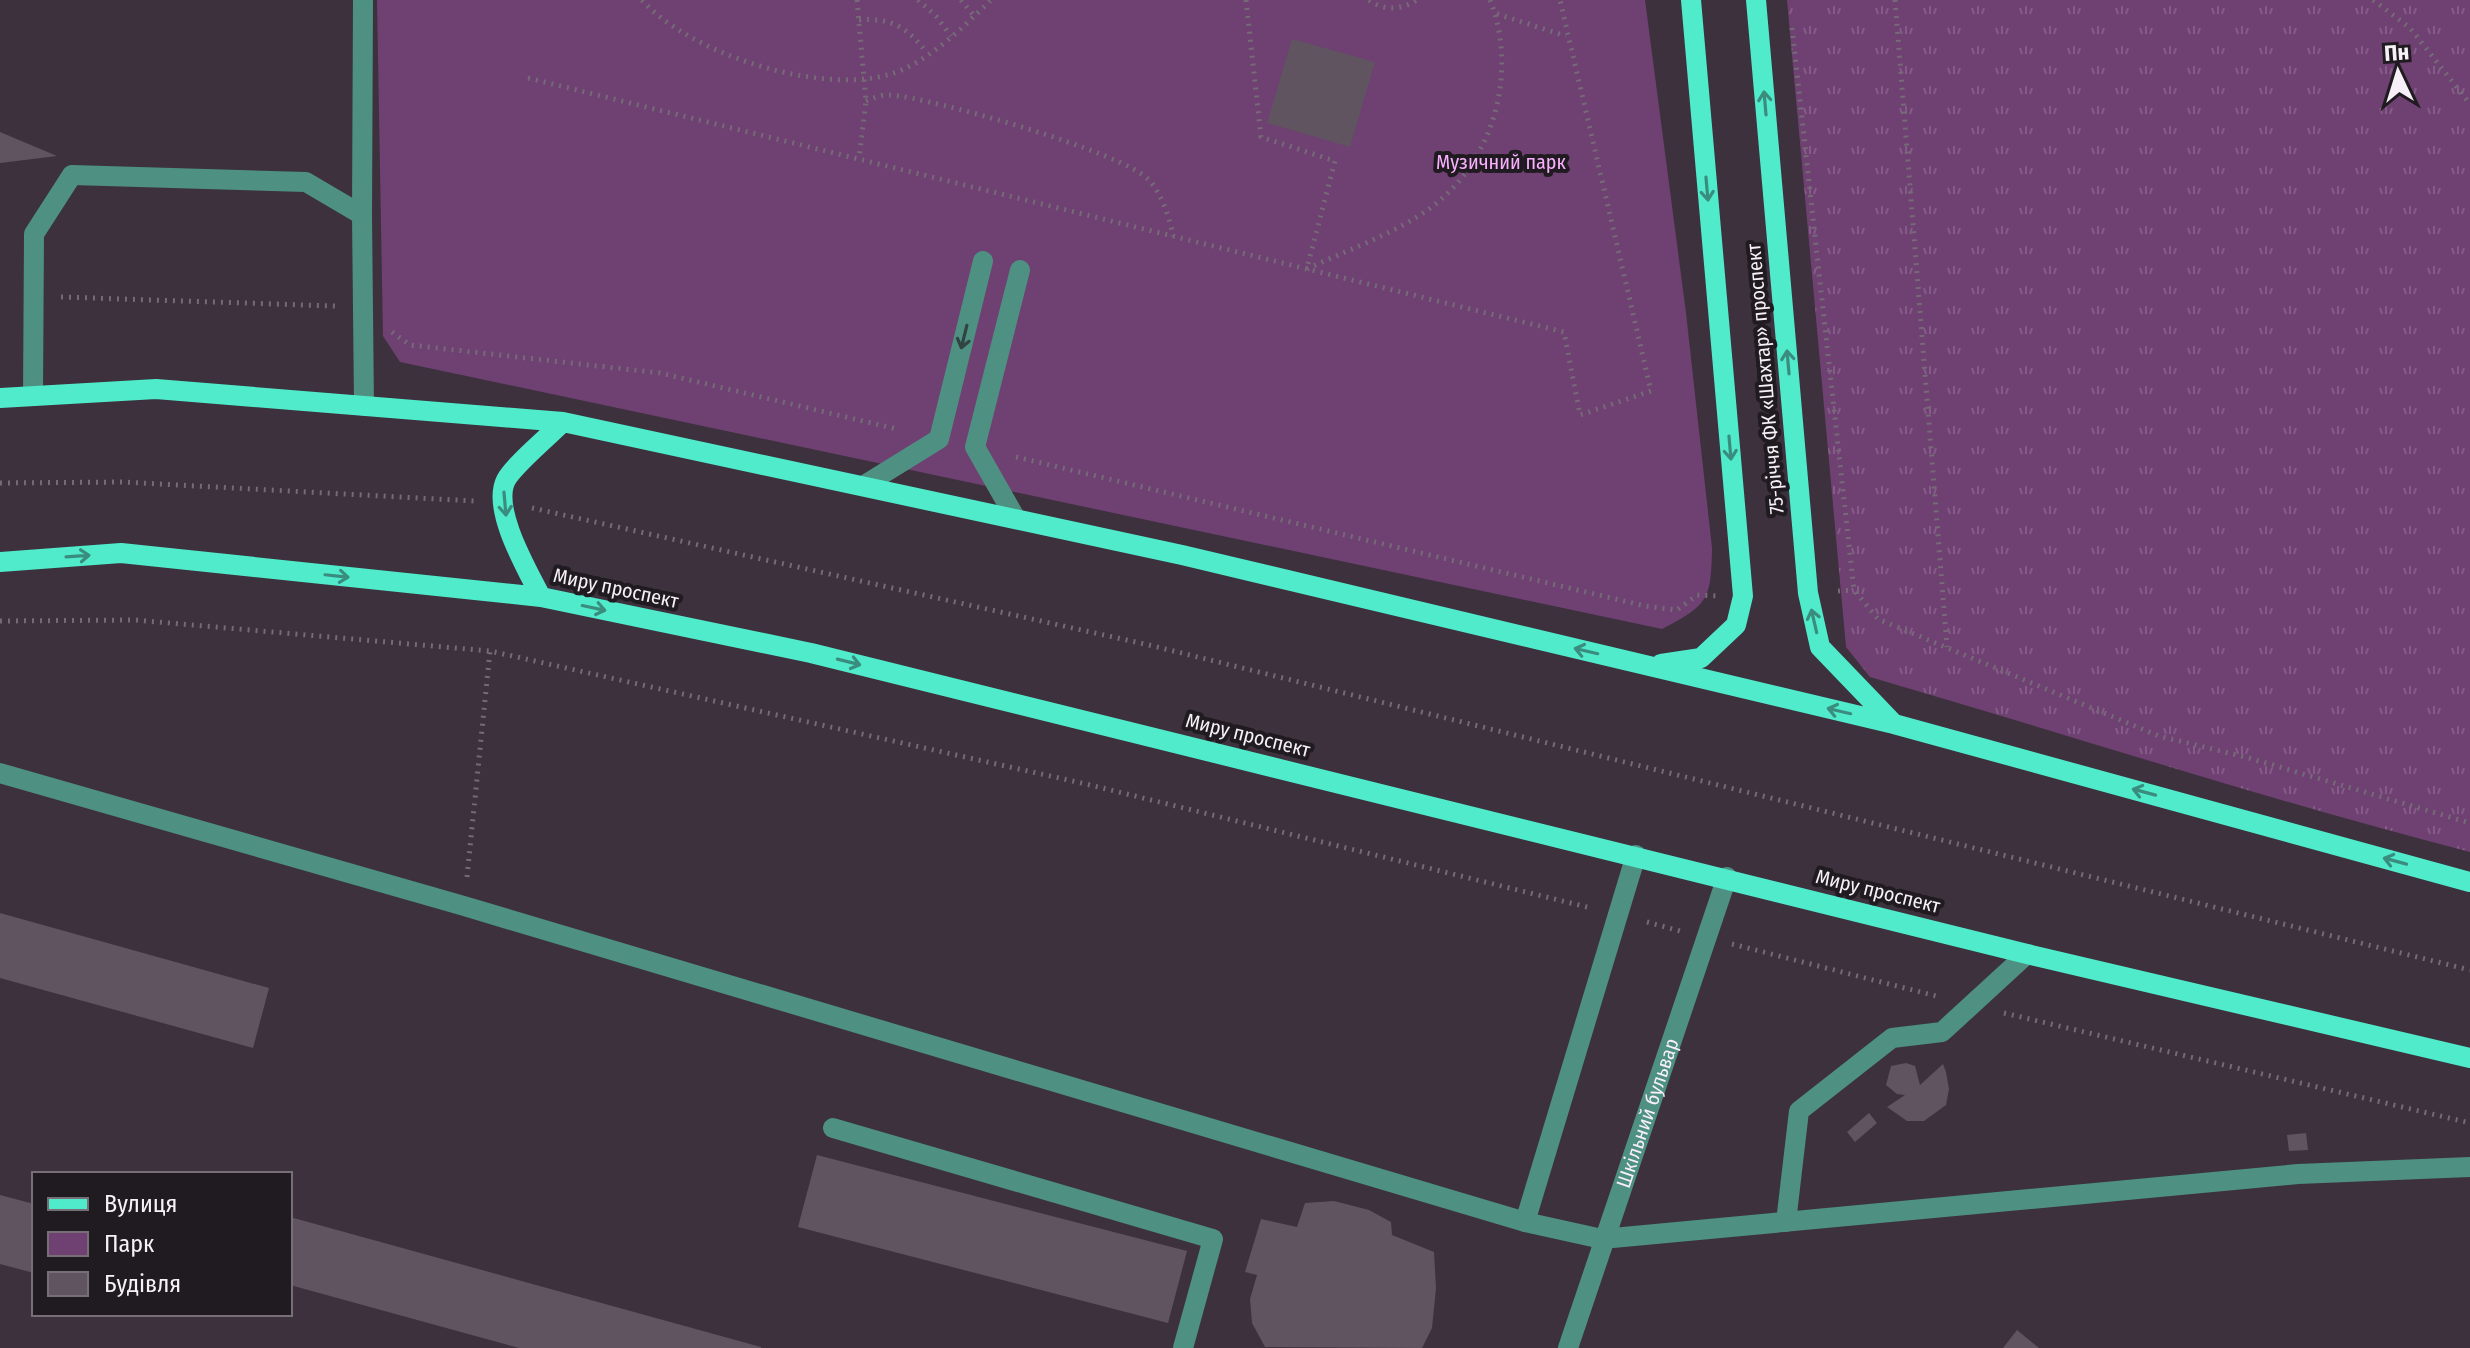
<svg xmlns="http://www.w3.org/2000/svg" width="2470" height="1348" font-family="'Fira Sans Condensed',sans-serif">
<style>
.grass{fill:url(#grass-tufts)}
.green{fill:#6f4072}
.building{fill:#605460}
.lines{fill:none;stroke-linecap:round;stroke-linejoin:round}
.path{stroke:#756b76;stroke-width:5;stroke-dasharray:2 6;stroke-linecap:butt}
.minor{stroke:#4e9081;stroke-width:20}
.major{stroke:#50ebcb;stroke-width:20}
.oneway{stroke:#3a8d7e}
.oneway2{stroke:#304442}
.labels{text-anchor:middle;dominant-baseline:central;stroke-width:8;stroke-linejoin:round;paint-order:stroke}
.park-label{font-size:20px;fill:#fab0fe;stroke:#201b20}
.street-label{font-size:20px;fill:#f7f0f8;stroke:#201b20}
</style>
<defs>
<pattern id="grass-tufts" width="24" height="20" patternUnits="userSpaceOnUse" patternTransform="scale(2)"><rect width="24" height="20" fill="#6f4072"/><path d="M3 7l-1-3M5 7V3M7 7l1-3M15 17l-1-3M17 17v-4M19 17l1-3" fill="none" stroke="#845c87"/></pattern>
</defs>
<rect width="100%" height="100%" fill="#3c313d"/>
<path class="grass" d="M 1787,0 L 2470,0 L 2470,852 C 2268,800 2070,735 1870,677 L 1846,647 Z"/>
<path class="green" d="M 377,0 L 1645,0 L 1686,313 L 1712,548 C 1711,600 1708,605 1662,629 L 400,362 L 383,336 Z"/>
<path class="building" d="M 1292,39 L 1375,62 L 1350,147 L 1267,123 Z
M 0,132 L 57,156 L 0,163 Z
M 0,913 L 269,988 L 253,1048 L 0,978 Z
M 1906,1063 L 1915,1066 L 1920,1085 L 1943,1064 L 1946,1072 L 1949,1089 L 1946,1105 L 1924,1121 L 1907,1121 L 1887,1107 L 1905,1095 L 1897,1094 L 1886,1085 L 1891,1066 Z
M 1869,1113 L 1877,1123 L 1855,1142 L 1847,1132 Z
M 2306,1133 L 2308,1150 L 2289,1151 L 2287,1135 Z
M 817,1155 L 1187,1251 L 1168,1323 L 798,1227 Z
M 0,1195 L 34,1204 L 34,1273 L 0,1264 Z
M 1334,1201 L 1369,1210 L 1391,1222 L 1392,1235 L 1434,1252 L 1436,1288 L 1432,1328 L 1422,1348 L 1265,1347 L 1252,1323 L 1250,1299 L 1257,1275 L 1245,1272 L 1261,1219 L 1297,1227 L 1305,1203 Z
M 290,1217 L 761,1347 L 761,1348 L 519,1348 L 290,1285 Z
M 2017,1330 L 2039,1348 L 2003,1348 Z"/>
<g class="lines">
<path class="path" d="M 642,0 C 690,54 817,94 887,75 C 926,65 963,27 991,0
M 857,0 L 866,101 L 859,159
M 918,0 L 936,16 L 951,36
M 961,0 L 974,16
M 1246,0 L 1261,137 L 1335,161 L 1307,268
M 1369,0 C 1384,11 1401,10 1417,0
M 1895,0 L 1947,647
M 2373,0 L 2410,28 L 2470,104
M 1497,14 L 1566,36
M 859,20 C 891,17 908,28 927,53
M 1792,28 L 1854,590 L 1878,619 L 2159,736 L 2249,758 L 2470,823
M 528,78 L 1564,332 L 1580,415 L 1651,391 L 1560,0
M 866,101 C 874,98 882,94 890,95 C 932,98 1123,152 1149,180 C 1161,193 1170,218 1173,236
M 1307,269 C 1347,250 1392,235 1429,209 C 1493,163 1519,73 1490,0
M 61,297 L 335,306
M 392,332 L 410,345 L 660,373 L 897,429
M 1016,457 L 1645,606 L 1677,610 L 1697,595 L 1716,596
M 0,483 L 122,482 L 474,501
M 532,508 L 1149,645 L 2470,970
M 1838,591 L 1854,590
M 0,621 L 135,620 L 490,651 L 1086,784 L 1591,908
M 467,877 L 490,651
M 1647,922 L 1680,931
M 1732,944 L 1936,996
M 2004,1013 L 2470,1123"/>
<g class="minor">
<path d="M 362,215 L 363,0"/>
<path d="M 33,396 L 34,234 L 72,175 L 306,182 L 362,215 L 364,406"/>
<path d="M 863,486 L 939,439 L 983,261"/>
<path d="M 1016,519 L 975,447 L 1020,270"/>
<path d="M 0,773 L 464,906 L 1525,1222"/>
<path d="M 1636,855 L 1525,1222 L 1602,1239 L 2298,1174 L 2470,1167"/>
<path d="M 833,1128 L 1213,1239 L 1183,1348"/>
<path d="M 1786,1222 L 1799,1111 L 1892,1038 L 1942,1032 L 2027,954"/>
<path id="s1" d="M 1568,1348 L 1727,877"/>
</g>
<path class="major" d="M 1756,0 L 1808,593 L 1820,647 L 1894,724
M 0,398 L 156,389 L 563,422 L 1182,555 L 1894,724 L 2470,882
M 0,562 L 121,553 L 541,597 L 811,653 L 2027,954 L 2470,1058
M 541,597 C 528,571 491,509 506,480 C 513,466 550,435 563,422
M 1661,664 L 1701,658 L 1736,625 L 1743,596 L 1691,0"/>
</g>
<defs><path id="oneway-shaft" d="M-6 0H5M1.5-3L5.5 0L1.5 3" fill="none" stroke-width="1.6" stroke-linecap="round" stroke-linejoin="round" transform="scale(2)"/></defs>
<g class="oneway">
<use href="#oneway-shaft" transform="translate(1765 103) rotate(-95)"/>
<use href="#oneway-shaft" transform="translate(1707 189) rotate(85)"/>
<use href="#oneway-shaft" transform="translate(1788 362) rotate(-95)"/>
<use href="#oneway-shaft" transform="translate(1730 448) rotate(85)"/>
<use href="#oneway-shaft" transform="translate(505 504) rotate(85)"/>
<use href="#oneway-shaft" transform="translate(78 556) rotate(-4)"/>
<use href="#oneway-shaft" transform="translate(337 576) rotate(6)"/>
<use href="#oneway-shaft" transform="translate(594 608) rotate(12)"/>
<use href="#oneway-shaft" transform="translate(1814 621) rotate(-103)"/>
<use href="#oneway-shaft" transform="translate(1586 651) rotate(-167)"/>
<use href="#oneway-shaft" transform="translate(849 662) rotate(14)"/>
<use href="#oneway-shaft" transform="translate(1839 711) rotate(-167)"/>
<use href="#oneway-shaft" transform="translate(2144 792) rotate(-165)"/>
<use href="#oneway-shaft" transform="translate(2395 861) rotate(-165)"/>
</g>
<use class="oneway2" href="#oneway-shaft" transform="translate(964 337) rotate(104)"/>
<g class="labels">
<g class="park-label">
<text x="1501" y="162">Музичний парк</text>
</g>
<g class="street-label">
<text transform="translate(1765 379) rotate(-95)">75-річчя ФК «Шахтар» проспект</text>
<text transform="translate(616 588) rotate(12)">Миру проспект</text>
<text transform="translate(1248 735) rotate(14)">Миру проспект</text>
<text transform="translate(1878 891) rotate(14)">Миру проспект</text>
<text stroke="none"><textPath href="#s1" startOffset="248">Шкільний бульвар</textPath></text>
</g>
</g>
<rect x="32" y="1172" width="260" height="144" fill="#201b20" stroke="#767076" stroke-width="2"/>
<rect x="48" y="1198" width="40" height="12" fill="#50ebcb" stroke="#767076" stroke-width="2"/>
<text x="104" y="1212" font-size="24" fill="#f7f0f8">Вулиця</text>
<rect x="48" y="1232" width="40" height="24" fill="#6f4072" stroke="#767076" stroke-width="2"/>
<text x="104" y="1252" font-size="24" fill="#f7f0f8">Парк</text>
<rect x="48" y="1272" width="40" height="24" fill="#605460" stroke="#767076" stroke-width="2"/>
<text x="104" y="1292" font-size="24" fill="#f7f0f8">Будівля</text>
<g transform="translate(2398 72) rotate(356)" stroke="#201b20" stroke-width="6" paint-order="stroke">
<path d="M0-6L14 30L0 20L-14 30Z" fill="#f7f0f8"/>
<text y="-12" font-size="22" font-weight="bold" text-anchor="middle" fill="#f7f0f8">Пн</text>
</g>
</svg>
